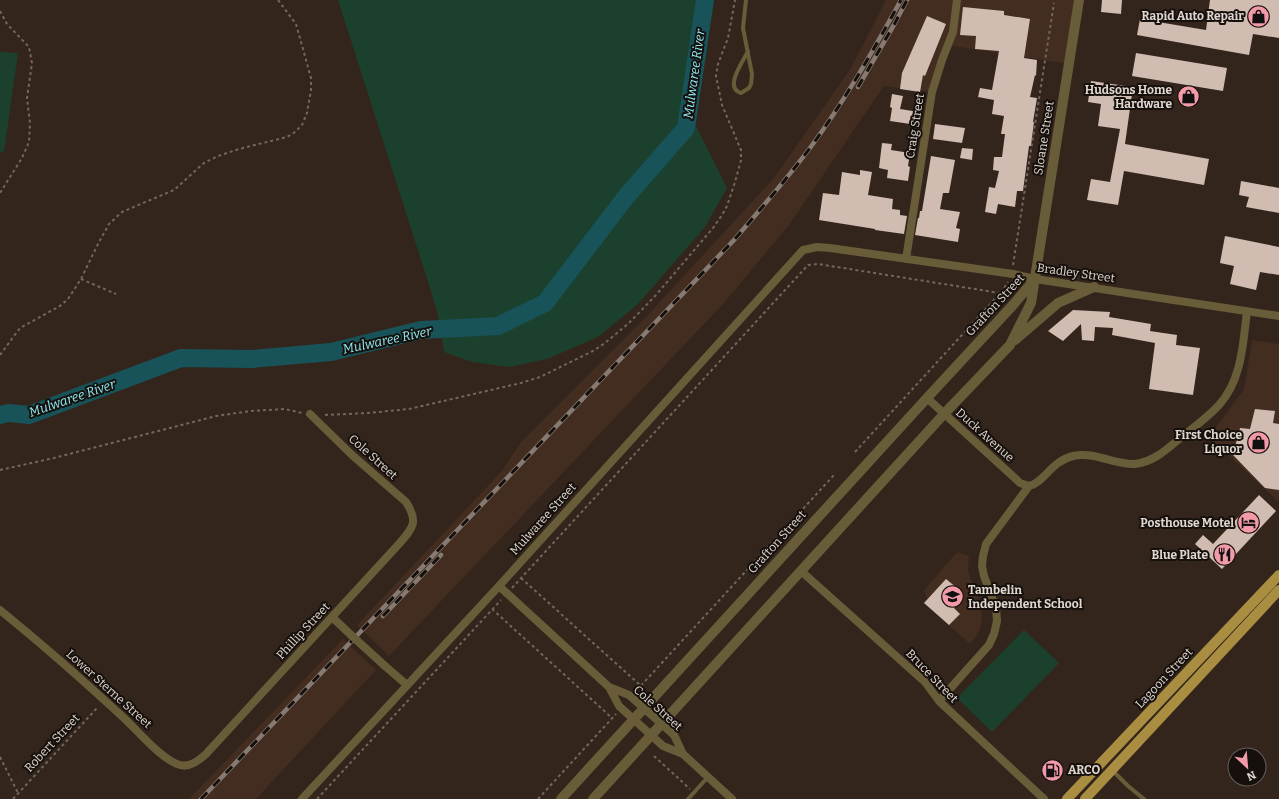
<svg xmlns="http://www.w3.org/2000/svg" width="1279" height="799" font-family="Bitter,serif">
<style>
.built{fill:#422d20}
.green{fill:#1b402d}
.lines{fill:none;stroke-linecap:round;stroke-linejoin:round}
.river{stroke:#18535a;stroke-width:18}
.building{fill:#d0bcb1}
.path{stroke:#72665e;stroke-width:2;stroke-dasharray:3 3;stroke-linecap:butt}
.service{stroke:#695c38;stroke-width:4}
.minor{stroke:#695c38;stroke-width:8}
.tertiary{stroke:#695c38;stroke-width:10}
.primary{stroke:#a98d40;stroke-width:10}
.rail-casing{stroke:#867a72;stroke-width:4.5}
.rail{stroke:#16100c;stroke-width:3;stroke-dasharray:9;stroke-linecap:butt}
.minor-bridge{stroke:#695c38;stroke-width:8}
.labels{text-anchor:middle;dominant-baseline:central;stroke-width:4;stroke-linejoin:round;paint-order:stroke}
.poi-label{font-size:12px;font-weight:bold;fill:#e0d6d0;stroke:#16100c;text-anchor:end}
.street-label{font-size:12px;fill:#e0d6d0;stroke:#16100c}
.water-label{font-size:13px;font-style:italic;fill:#8eebf7;stroke:#16100c}
</style>
<rect width="100%" height="100%" fill="#33251c"/>
<path class="built" d="M 886,0 L 1079,0 L 1069,64 L 947,45 L 932,92 L 884,86 L 789,225 L 725,302 L 389,656 L 357,625 L 501,472 L 521,442 L 646,317 L 774,178 L 851,68 Z
M 1252,340 L 1279,344 L 1279,502 L 1209,437 L 1244,389 Z
M 957,552 L 969,556 L 968,569 L 970,577 L 980,603 L 982,614 L 981,626 L 977,635 L 970,644 L 924,603 L 927,599 L 924,590 Z
M 343,639 L 376,670 L 256,799 L 189,799 Z"/>
<path class="green" d="M 338,0 L 698,0 L 685,104 L 727,188 L 705,227 L 638,304 L 598,337 L 547,359 L 509,367 L 472,362 L 444,352 L 438,315 L 430,288 Z
M 0,52 L 18,53 L 4,152 L 0,152 Z
M 1024,630 L 1059,663 L 992,732 L 957,698 Z"/>
<g class="lines">
<path class="river" d="M 0,415 L 9,413 L 29,415 L 181,358 L 252,359 L 331,352 L 421,330 L 498,326 L 545,303 L 625,198 L 686,128 L 705,0"/>
</g>
<path class="building" d="M 1102,0 L 1122,0 L 1121,14 L 1101,12 Z
M 1210,0 L 1279,0 L 1279,38 L 1253,34 L 1249,55 L 1137,35 L 1140,19 L 1206,30 Z
M 963,7 L 1004,11 L 1004,15 L 1030,19 L 1024,58 L 1037,60 L 1036,76 L 1035,75 L 1030,97 L 1037,98 L 1033,122 L 1034,122 L 1031,146 L 1029,146 L 1023,191 L 1017,191 L 1015,207 L 998,204 L 996,214 L 985,212 L 989,187 L 995,188 L 999,171 L 993,170 L 994,157 L 1002,157 L 1005,134 L 1001,134 L 1004,116 L 992,114 L 994,100 L 978,97 L 980,88 L 992,90 L 999,51 L 975,49 L 976,36 L 960,35 Z
M 927,16 L 946,24 L 925,76 L 923,75 L 920,92 L 900,89 L 902,73 Z
M 1136,53 L 1227,68 L 1223,91 L 1132,76 Z
M 1091,81 L 1133,87 L 1125,144 L 1209,159 L 1204,185 L 1124,171 L 1118,205 L 1087,200 L 1091,179 L 1110,182 L 1120,129 L 1098,126 L 1101,104 L 1088,102 Z
M 892,94 L 903,96 L 900,109 L 919,112 L 917,125 L 890,121 L 892,108 L 890,107 Z
M 935,124 L 965,128 L 962,143 L 933,139 Z
M 882,143 L 892,144 L 891,150 L 910,153 L 908,166 L 910,167 L 908,181 L 887,178 L 888,170 L 879,168 Z
M 962,148 L 973,149 L 972,160 L 960,158 Z
M 931,156 L 955,160 L 949,193 L 943,193 L 940,209 L 960,212 L 956,228 L 960,229 L 958,242 L 915,235 L 918,218 L 919,218 L 920,211 L 922,211 Z
M 860,170 L 872,172 L 868,195 L 893,199 L 892,209 L 900,210 L 900,215 L 907,216 L 904,234 L 875,230 L 875,229 L 819,220 L 823,193 L 839,195 L 842,172 L 860,175 Z
M 1241,181 L 1279,188 L 1279,213 L 1246,207 L 1249,197 L 1239,195 Z
M 1225,236 L 1279,247 L 1279,275 L 1260,272 L 1256,290 L 1230,284 L 1234,266 L 1220,263 Z
M 1073,310 L 1110,312 L 1109,317 L 1151,324 L 1150,331 L 1177,335 L 1176,345 L 1200,348 L 1193,395 L 1149,389 L 1155,343 L 1112,335 L 1113,328 L 1095,327 L 1094,341 L 1082,340 L 1081,324 L 1063,341 L 1048,331 Z
M 1255,409 L 1275,411 L 1273,423 L 1279,424 L 1279,490 L 1265,488 L 1233,455 L 1240,428 L 1250,429 Z
M 1259,495 L 1276,511 L 1222,569 L 1195,544 L 1203,535 L 1213,544 Z
M 946,579 L 957,588 L 948,597 L 956,605 L 954,608 L 960,614 L 949,625 L 924,603 Z"/>
<g class="lines">
<path class="path" d="M 0,11 L 7,24 L 29,47 L 32,63 L 27,98 L 30,123 L 29,142 L 22,158 L 0,193
M 1013,265 L 1054,3
M 81,279 L 116,294
M 0,355 L 20,328 L 60,306 L 68,299 L 81,279 L 98,244 L 109,224 L 122,212 L 174,190 L 204,163 L 218,156 L 239,149 L 287,137 L 295,132 L 302,125 L 307,113 L 311,90 L 311,78 L 296,24 L 278,0
M 325,415 L 368,413 L 409,409 L 521,383 L 540,377 L 593,351 L 605,343 L 629,323 L 656,295 L 713,228 L 722,215 L 727,206 L 735,182 L 741,160 L 741,150 L 722,105 L 716,76 L 718,64 L 728,38 L 735,0
M 855,452 L 1003,290 L 1008,282
M 0,470 L 54,458 L 216,416 L 251,411 L 285,409 L 302,413
M 521,578 L 641,686
M 512,588 L 808,265 L 818,264 L 1000,293
M 492,609 L 612,718
M 637,690 L 834,475
M 654,756 L 690,789
M 0,757 L 18,793
M 13,799 L 98,707
M 317,799 L 501,600
M 538,799 L 616,714"/>
<path class="service" d="M 746,0 L 743,28 L 752,74 L 751,84 L 749,88 L 741,93 C 723,88 744,60 748,51
M 1112,770 L 1128,786 L 1144,799
M 688,799 L 708,777"/>
<path class="minor" d="M 906,259 L 932,92 L 942,60 L 953,32 L 957,0
M 927,398 L 1017,480 L 1020,483 L 1029,486
M 801,571 L 925,682 L 939,701 L 1044,799
M 499,586 L 609,687 L 629,695 L 674,735 L 683,754
M 0,610 C 42,644 84,681 124,718 C 138,731 162,760 180,765 C 190,768 199,760 206,754 L 398,545 C 413,528 419,522 406,502 L 352,455 L 310,414
M 332,617 L 351,635
M 385,666 L 407,685
M 609,687 L 619,706 L 663,746 L 683,754 L 732,799
M 939,701 L 989,645 L 994,634 L 997,621 L 996,608 L 984,576 L 982,566 L 983,556 L 986,544 L 1029,486 C 1044,483 1051,461 1073,456 C 1095,451 1113,465 1135,464 C 1153,462 1166,450 1179,439 C 1193,428 1207,418 1219,405 C 1242,380 1243,343 1247,311
M 302,799 L 499,586 L 803,250 L 817,247 L 830,248 L 1013,274 L 1035,279 L 1279,316"/>
<path class="tertiary" d="M 1015,340 L 1058,303 L 1094,287
M 561,799 L 927,398 L 1013,305 L 1034,280
M 593,799 L 944,414 L 1010,345 L 1031,303 L 1079,0"/>
<path class="primary" d="M 1067,799 L 1279,575
M 1085,799 L 1279,590"/>
<defs>
<path id="rail" d="M 858,87 L 895,23 L 907,0
M 383,616 L 441,555
M 201,799 L 734,240 C 760,210 786,180 810,148 C 844,102 873,51 901,0"/>
</defs>
<use href="#rail" class="rail-casing"/>
<use href="#rail" class="rail"/>
<path class="minor-bridge" d="M 351,635 L 385,666"/>
</g>
<defs>
<symbol id="shop-disc" viewBox="-11 -11 22 22"><circle r="9.5" fill="#f39aa9" stroke="#16100c"/><path d="M-5-2.5h2.3a2.7 3.5 0 0 1 5.4 0H5L5.5 6h-11ZM-1.5-2.5h3a1.5 2.3 0 0 0-3 0Z" fill="#111"/></symbol>
<symbol id="hotel-disc" viewBox="-11 -11 22 22"><circle r="9.5" fill="#f39aa9" stroke="#16100c"/><path d="M-6-4.5h1.5V1H6V5H4.5V3h-9V5H-6ZM-4 0a1.8 1.8 0 1 1 3.6 0ZM.5 0V-2.5h3Q6-2.5 6 0Z" fill="#111"/></symbol>
<symbol id="restaurant-disc" viewBox="-11 -11 22 22"><circle r="9.5" fill="#f39aa9" stroke="#16100c"/><path d="M-5-6h1v4h1v-4h1v4h1v-4h1v5L-1.5 .5V6h-2V.5L-5-1ZM5-6V6H3V1.5H1.5Q1.5-4 5-6Z" fill="#111"/></symbol>
<symbol id="school-disc" viewBox="-11 -11 22 22"><circle r="9.5" fill="#f39aa9" stroke="#16100c"/><path d="M0-5L7-2L0 1L-7-2ZM-4 1L0 2.5L4 1V4Q0 6-4 4Z" fill="#111"/></symbol>
<symbol id="fuel-disc" viewBox="-11 -11 22 22"><circle r="9.5" fill="#f39aa9" stroke="#16100c"/><path d="M-5.5-6h7V0h2V4h1.3V-2.5L3-4.5l.8-.8L6-3V5H2.5V1h-1V6h-7ZM-4.2-4.7v3.2H.2V-4.7Z" fill="#111"/></symbol>
</defs>
<g fill-rule="evenodd">
<use href="#shop-disc" x="1246" y="4" width="25" height="25"/>
<use href="#shop-disc" x="1176" y="84" width="25" height="25"/>
<use href="#shop-disc" x="1246" y="430" width="25" height="25"/>
<use href="#hotel-disc" x="1236" y="510" width="25" height="25"/>
<use href="#restaurant-disc" x="1212" y="542" width="25" height="25"/>
<use href="#school-disc" x="940" y="584" width="25" height="25"/>
<use href="#fuel-disc" x="1040" y="758" width="25" height="25"/>
</g>
<g class="labels">
<g class="poi-label">
<text x="1244" y="16">Rapid Auto Repair</text>
<text x="1172" y="90">Hudsons Home<tspan x="1172" dy="14">Hardware</tspan></text>
<text x="1242" y="435">First Choice<tspan x="1242" dy="14">Liquor</tspan></text>
<text x="1234" y="523">Posthouse Motel</text>
<text x="1208" y="555">Blue Plate</text>
<text x="968" y="590" text-anchor="start">Tambelin<tspan x="968" dy="14">Independent School</tspan></text>
<text x="1068" y="770" text-anchor="start">ARCO</text>
</g>
<g class="street-label">
<text transform="translate(915 126) rotate(-81)">Craig Street</text>
<text transform="translate(1044 138) rotate(-81)">Sloane Street</text>
<text transform="translate(1076 273) rotate(8)">Bradley Street</text>
<text transform="translate(995 305) rotate(-47)">Grafton Street</text>
<text transform="translate(985 435) rotate(42)">Duck Avenue</text>
<text transform="translate(373 457) rotate(42)">Cole Street</text>
<text transform="translate(543 519) rotate(-48)">Mulwaree Street</text>
<text transform="translate(777 542) rotate(-48)">Grafton Street</text>
<text transform="translate(303 631) rotate(-47)">Phillip Street</text>
<text transform="translate(932 676) rotate(46)">Bruce Street</text>
<text transform="translate(1164 678) rotate(-47)">Lagoon Street</text>
<text transform="translate(109 689) rotate(42)">Lower Sterne Street</text>
<text transform="translate(658 708) rotate(42)">Cole Street</text>
<text transform="translate(52 743) rotate(-47)">Robert Street</text>
</g>
<g class="water-label">
<text transform="translate(694 74) rotate(-82)">Mulwaree River</text>
<text transform="translate(387 340) rotate(-12)">Mulwaree River</text>
<text transform="translate(72 398) rotate(-19)">Mulwaree River</text>
</g>
</g>
<g transform="translate(1247 767) rotate(154)"><circle r="19" fill="#16100c" stroke="#675f5a"/>
<path d="M0-3L7 15L0 10L-7 15Z" fill="#f39aa9"/>
<text y="-6" font-size="11" font-weight="bold" text-anchor="middle" fill="#e0d6d0">N</text>
</g>
</svg>
